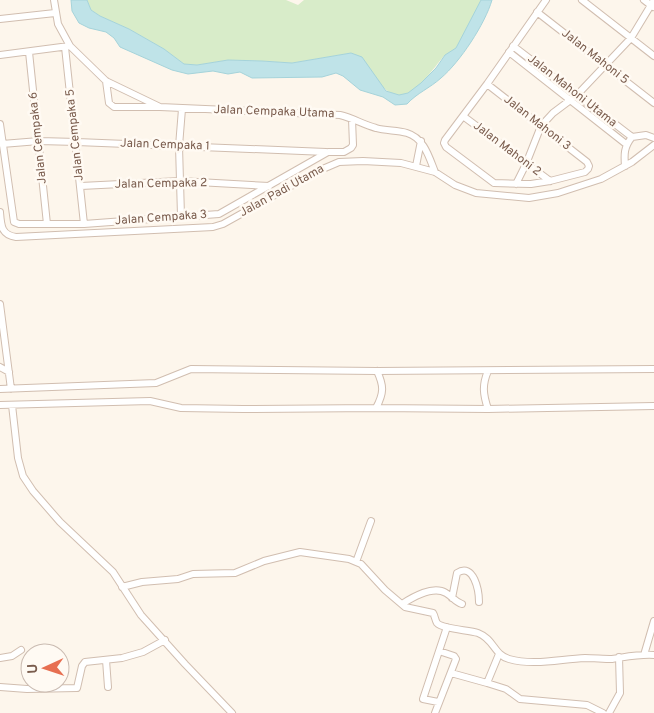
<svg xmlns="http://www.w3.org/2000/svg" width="654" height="713" font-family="Overpass,sans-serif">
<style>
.green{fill:#d8ecc9}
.water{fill:#bfe3e8;stroke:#a5d3da}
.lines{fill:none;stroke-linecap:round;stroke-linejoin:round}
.minor-casing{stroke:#d1beb0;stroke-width:8}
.minor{stroke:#fff;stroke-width:6}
.labels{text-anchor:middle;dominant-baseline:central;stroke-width:5;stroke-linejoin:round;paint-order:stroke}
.street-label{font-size:12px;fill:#7a5c4d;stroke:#fffaf3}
</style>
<rect width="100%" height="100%" fill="#fdf6ec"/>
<path class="green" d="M 87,0 L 286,0 L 298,5 L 304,0 L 481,0 C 476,16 466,34 456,48 C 453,52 448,53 444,56 C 434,67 416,96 399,95 C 384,95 362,65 351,53 L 292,63 L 262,61 L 228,60 L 197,65 L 184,64 L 164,49 L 129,29 L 100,16 L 91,10 Z"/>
<path class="water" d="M 71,0 L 87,0 L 91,10 L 100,16 L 129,29 L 164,49 L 184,64 L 197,65 L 228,60 L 262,61 L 292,63 L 351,53 L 362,57 L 386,91 L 399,95 L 408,93 L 421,83 L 436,68 L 445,55 L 456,48 L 481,0 L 492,0 C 485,24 460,62 441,78 C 430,88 417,93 407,104 L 395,105 L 383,97 L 360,90 L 343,76 L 336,73 L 322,77 L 252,78 L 240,72 L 228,74 L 213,71 L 188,74 L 172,70 L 120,47 L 114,38 L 106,32 L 89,28 L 79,23 L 72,11 Z"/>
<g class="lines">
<defs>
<path id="minor" d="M 54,0 L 58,24 L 70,46 L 106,81 L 160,107 L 340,115 C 353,118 364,125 376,128 C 386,131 397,130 407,133 C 424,138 429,157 435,172
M 582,0 L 654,56
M 644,0 L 653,7
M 537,12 L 654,103
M 0,19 L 55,13
M 513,46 L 632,137
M 65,47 L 84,224
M 29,52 L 47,224
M 509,52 L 626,144
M 0,55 L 69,46
M 106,81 L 109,103 L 114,107 L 158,107
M 487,84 L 587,162 L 589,166 L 588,169 L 585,172 L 550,181 L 531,184 L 494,183 L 446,147 L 444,143 L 445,140 L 487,84 L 546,0
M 463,116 L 550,181
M 0,124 L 14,222 L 19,224 L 84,224 L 219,214 L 328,152 L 344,152 L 351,148 L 353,145 L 352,119
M 2,144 L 39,141 L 77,142 L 326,152
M 416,166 L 421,141
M 625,166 C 624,154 624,147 632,137 L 646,135 L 654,138
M 516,184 L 526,164 L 541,126 L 553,113 L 577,95 L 631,38 L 654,0
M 81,186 L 180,181 L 269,186
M 0,212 C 1,225 1,235 16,237 L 213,227 L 223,224 L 318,171 L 339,162 L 363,161 L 401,163 L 435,172 L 455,185 L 476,193 L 529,198 L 558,193 L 601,179 L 632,162 L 654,145
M 181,216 L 179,146 L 182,109
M 0,304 L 11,389
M 0,367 L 9,372
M 488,371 C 482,385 483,394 488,409
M 0,389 L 156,383 L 191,369 L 377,371 L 654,369
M 0,405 L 150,401 L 181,408 L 243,409 L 376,408 L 488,409 L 654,406
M 12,405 L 18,458 L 23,476 L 33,491 L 60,522 L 113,572 L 141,615 L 185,664 L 232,713
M 376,408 C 384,393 384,386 377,371
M 356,562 L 371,521
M 122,587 L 142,582 L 178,579 L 193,574 L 235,573 L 264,561 L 300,552 L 349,559 L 361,564 L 385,590 L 405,607 L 433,613 C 435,616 435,620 437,623 C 442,629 469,630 478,633 C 494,639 494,655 509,659 C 534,666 560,659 585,658 C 594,658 603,659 612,659 C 626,657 639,654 654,655
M 452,598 L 457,573 C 474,562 479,591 479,602
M 402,604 C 413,597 433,585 446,593 C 453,597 455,602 462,604
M 644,655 L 654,621
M 0,658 L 12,656 L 21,650
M 106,660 L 108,687
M 451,673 L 487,683 L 499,654
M 487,683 L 506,689 L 520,699 L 587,705 L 603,713
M 0,687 L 27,689 L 77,688 L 82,666 L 85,662 L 122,658 L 143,652 L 165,640
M 438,702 L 423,699 L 447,627
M 435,713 L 456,659 L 454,656 L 439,651
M 609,713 L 620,693 L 619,657"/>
</defs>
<use href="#minor" class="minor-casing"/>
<use href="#minor" class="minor"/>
</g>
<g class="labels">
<g class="street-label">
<text transform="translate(595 57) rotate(38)">Jalan Mahoni 5</text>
<text transform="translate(572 91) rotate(38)">Jalan Mahoni Utama</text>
<text transform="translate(274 112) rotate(2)">Jalan Cempaka Utama</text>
<text transform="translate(537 123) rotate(38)">Jalan Mahoni 3</text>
<text transform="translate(75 135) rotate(-96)">Jalan Cempaka 5</text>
<text transform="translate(38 138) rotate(-96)">Jalan Cempaka 6</text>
<text transform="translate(165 145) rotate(2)">Jalan Cempaka 1</text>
<text transform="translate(507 149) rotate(37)">Jalan Mahoni 2</text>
<text transform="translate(161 184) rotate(-1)">Jalan Cempaka 2</text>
<text transform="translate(282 191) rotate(-29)">Jalan Padi Utama</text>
<text transform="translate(161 218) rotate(-4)">Jalan Cempaka 3</text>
</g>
</g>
<g transform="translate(45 668) rotate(267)"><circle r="24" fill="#fffaf3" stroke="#cabbb1"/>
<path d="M0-4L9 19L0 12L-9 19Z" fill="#e76f51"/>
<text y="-8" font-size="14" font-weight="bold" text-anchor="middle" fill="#7a5c4d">U</text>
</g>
</svg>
